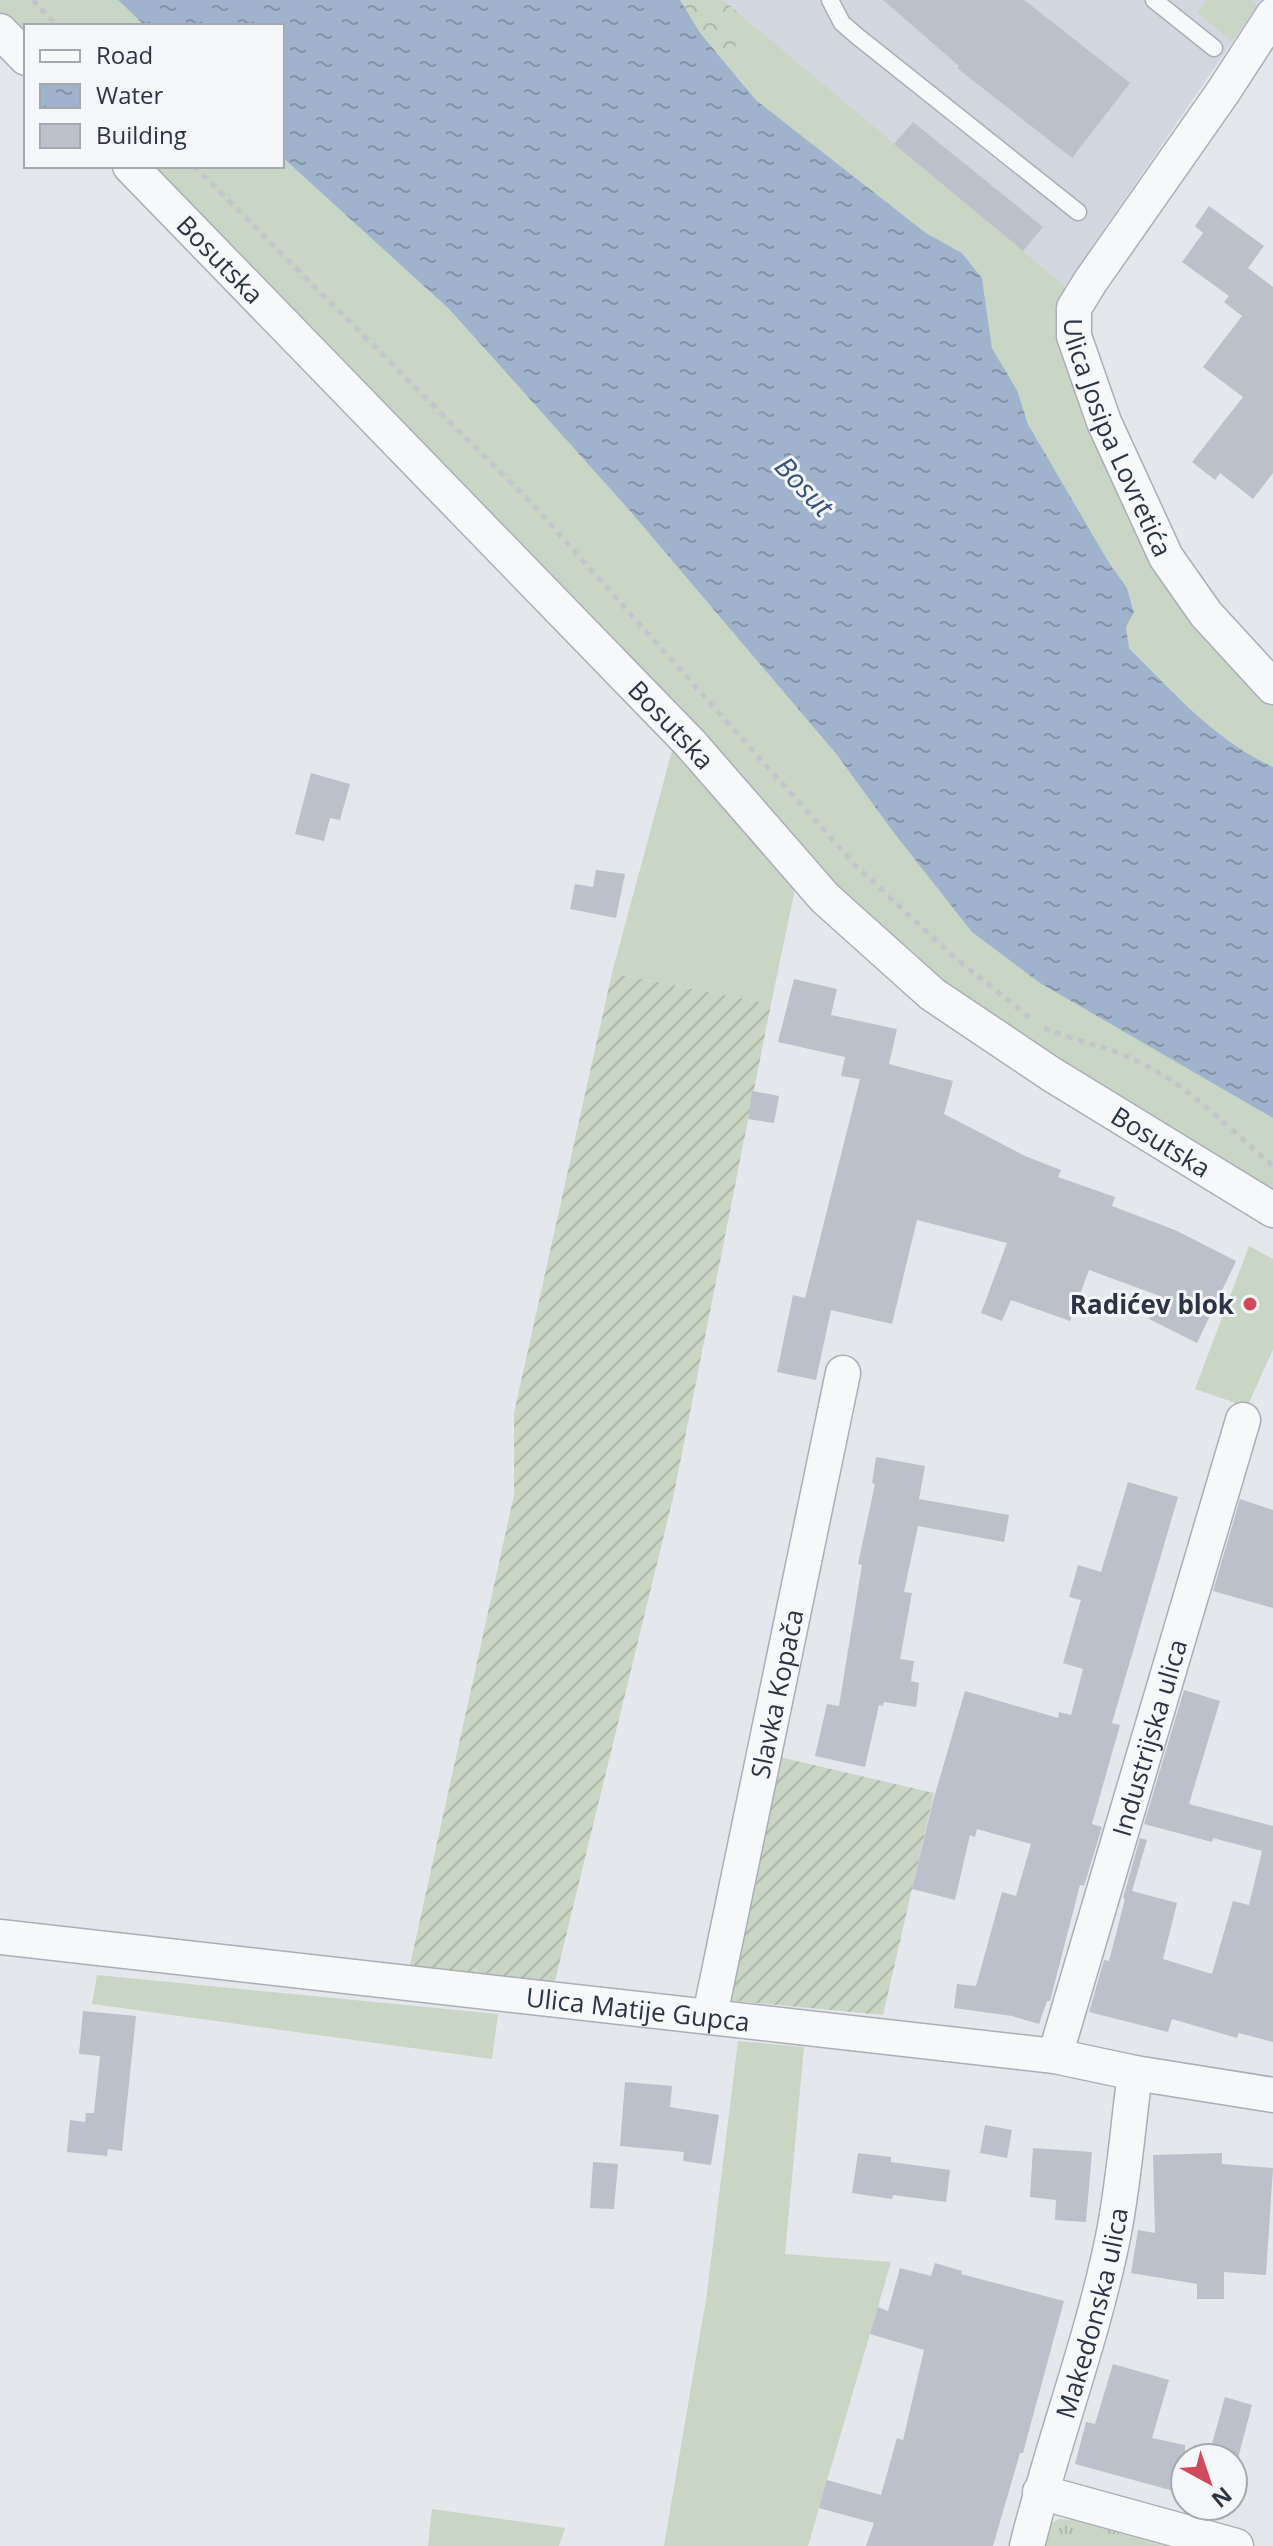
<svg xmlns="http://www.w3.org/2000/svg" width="1273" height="2546" font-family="'Open Sans',sans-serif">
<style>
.built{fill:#d2d6de}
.grass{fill:#c9d6c5}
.forest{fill:url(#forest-crowns)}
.park{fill:url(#park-tufts)}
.garden{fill:url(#garden-furrows)}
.water{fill:url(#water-ripples)}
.building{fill:#bbc0ca}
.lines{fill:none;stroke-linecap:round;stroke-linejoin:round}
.service-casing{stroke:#a9aeb7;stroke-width:19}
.minor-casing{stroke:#a9aeb7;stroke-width:37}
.path{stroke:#c2c5cb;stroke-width:5;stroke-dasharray:6 6;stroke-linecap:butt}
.service{stroke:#f7f8fa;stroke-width:16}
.minor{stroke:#f7f8fa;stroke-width:34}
.poi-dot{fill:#d1495b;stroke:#f4f6f9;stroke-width:3}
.labels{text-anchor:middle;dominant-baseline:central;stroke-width:6;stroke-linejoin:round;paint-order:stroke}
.street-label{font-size:26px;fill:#2b3445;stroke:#f4f6f9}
.poi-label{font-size:26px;font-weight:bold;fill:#2b3445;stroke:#f4f6f9;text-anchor:end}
.water-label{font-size:28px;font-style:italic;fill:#34527a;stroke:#f4f6f9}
</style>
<defs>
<pattern id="forest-crowns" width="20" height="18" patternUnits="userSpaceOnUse" patternTransform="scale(2)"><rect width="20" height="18" fill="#c9d6c5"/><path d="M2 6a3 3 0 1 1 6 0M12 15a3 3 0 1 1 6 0" fill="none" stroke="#adb8ab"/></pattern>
<pattern id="park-tufts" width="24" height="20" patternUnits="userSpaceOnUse" patternTransform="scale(2)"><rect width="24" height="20" fill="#c9d6c5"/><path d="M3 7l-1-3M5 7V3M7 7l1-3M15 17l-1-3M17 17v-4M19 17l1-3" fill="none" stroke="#adb8ab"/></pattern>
<pattern id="garden-furrows" width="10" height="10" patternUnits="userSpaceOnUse" patternTransform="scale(2)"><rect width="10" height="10" fill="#c9d6c5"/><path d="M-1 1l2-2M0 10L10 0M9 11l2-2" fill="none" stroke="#adb8ab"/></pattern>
<pattern id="water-ripples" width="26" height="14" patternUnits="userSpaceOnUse" patternTransform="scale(2)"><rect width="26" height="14" fill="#9fb4cc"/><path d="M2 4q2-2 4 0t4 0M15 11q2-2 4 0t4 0" fill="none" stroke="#8293a7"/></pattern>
</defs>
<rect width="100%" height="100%" fill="#e4e7ec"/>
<path class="built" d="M 723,0 L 1261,0 L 1065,286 Z"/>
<path class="grass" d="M 0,0 L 118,0 L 145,26 L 26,26 L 26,48 L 0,21 Z
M 1206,0 L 1251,0 L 1257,5 L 1232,42 L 1197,12 Z
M 741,15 L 1065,286 L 1057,310 L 1067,364 L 1273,700 L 1273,767 C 1216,741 1173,692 1129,648 L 1126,627 L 1134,611 L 1127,588 L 1108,561 L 1028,424 L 1017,390 L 992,348 L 982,278 L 962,253 L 926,233 L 756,100 L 727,65 L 736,45 Z
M 282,157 L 449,309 L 630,511 L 837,755 L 891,829 L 1273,1117 L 1273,1191 L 1010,1030 L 899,949 L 138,166 L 282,166 Z
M 673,747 L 792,874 L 794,894 L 771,1004 L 612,973 Z
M 1249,1246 L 1273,1259 L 1273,1350 L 1247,1407 L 1195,1389 Z
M 97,1975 L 498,2014 L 492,2059 L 92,2004 Z
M 738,2041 L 804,2047 L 785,2254 L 891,2262 L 808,2546 L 664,2546 L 707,2293 Z
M 432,2509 L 565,2528 L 559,2546 L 428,2546 Z"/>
<path class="forest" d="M 680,0 L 723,0 L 741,15 L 736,45 L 727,65 L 701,34 Z"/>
<path class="park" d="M 1059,2519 L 1073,2520 L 1164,2546 L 1040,2546 L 1046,2526 Z"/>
<path class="garden" d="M 612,973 L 771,1004 L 673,1498 L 554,1985 L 503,1981 L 410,1965 L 514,1495 L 514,1413 Z
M 775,1756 L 934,1793 L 883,2015 L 724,2000 Z"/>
<path class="water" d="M 118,0 L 680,0 L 701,34 L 756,100 L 926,233 L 962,253 L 982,278 L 992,348 L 1017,390 L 1028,424 L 1108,561 L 1127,588 L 1134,612 L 1126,627 L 1129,648 C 1173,692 1216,741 1273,767 L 1273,1118 L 1040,983 L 972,932 L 891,829 L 837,755 L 630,511 L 449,309 L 282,157 L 282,26 L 145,26 Z"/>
<path class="building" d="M 883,0 L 1024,0 L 1130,83 L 1072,158 L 957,68 L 959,66 Z
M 913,122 L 1043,227 L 1023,251 L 894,144 Z
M 1209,206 L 1264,246 L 1248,268 L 1273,287 L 1273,473 L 1253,499 L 1220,473 L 1215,480 L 1192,462 L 1243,397 L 1203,367 L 1242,316 L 1224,302 L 1229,296 L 1182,262 L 1203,233 L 1195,226 Z
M 311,773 L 350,784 L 340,820 L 330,818 L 324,841 L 295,834 Z
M 596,870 L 625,874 L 616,918 L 570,909 L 575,884 L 593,887 Z
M 794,979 L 837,989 L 831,1015 L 897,1029 L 889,1064 L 953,1081 L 944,1114 L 1025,1156 L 1061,1170 L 1058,1177 L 1115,1197 L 1112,1206 L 1175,1230 L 1236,1261 L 1197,1343 L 1149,1319 L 1160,1296 L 1089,1270 L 1070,1321 L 1011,1300 L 1002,1321 L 981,1313 L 1007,1243 L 917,1220 L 892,1324 L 831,1310 L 816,1380 L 777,1372 L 793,1295 L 805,1298 L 860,1079 L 841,1076 L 845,1057 L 778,1042 Z
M 752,1091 L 779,1096 L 774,1123 L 748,1119 Z
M 876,1457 L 925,1466 L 919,1499 L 1009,1515 L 1004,1542 L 918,1526 L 904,1592 L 912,1593 L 900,1659 L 914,1661 L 911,1681 L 919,1683 L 916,1707 L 884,1702 L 883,1706 L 879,1705 L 865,1767 L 815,1756 L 827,1704 L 839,1706 L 862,1565 L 858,1564 L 875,1484 L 872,1483 Z
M 1128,1482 L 1178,1497 L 1112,1723 L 1120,1725 L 1092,1824 L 1102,1827 L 1084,1886 L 1080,1885 L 1050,2001 L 1047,2001 L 1039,2024 L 1012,2016 L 954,2008 L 957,1984 L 976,1986 L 1002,1892 L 1016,1896 L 1031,1844 L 977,1829 L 975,1837 L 970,1835 L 955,1900 L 912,1889 L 932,1805 L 965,1691 L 1058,1718 L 1059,1712 L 1071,1715 L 1083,1669 L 1063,1663 L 1081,1600 L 1069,1597 L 1078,1565 L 1101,1572 Z
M 1240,1499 L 1273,1510 L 1273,1608 L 1213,1591 Z
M 1184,1690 L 1220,1701 L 1189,1804 L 1273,1826 L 1273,2042 L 1239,2033 L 1237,2038 L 1172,2019 L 1168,2032 L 1089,2012 L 1104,1960 L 1109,1961 L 1125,1899 L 1123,1898 L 1140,1838 L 1147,1840 L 1132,1891 L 1177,1903 L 1163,1959 L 1212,1974 L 1233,1901 L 1249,1905 L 1262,1851 L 1213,1838 L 1212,1842 L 1144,1824 Z
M 83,2011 L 136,2016 L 122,2151 L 108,2149 L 107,2156 L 67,2152 L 70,2120 L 85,2122 L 86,2113 L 94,2113 L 100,2056 L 79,2054 Z
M 625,2082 L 672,2086 L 670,2107 L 719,2115 L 711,2165 L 683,2161 L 684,2152 L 620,2146 Z
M 985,2125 L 1012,2130 L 1007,2158 L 980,2153 Z
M 1033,2148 L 1092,2152 L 1086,2222 L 1055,2220 L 1056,2200 L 1030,2197 Z
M 858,2153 L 891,2157 L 891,2162 L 950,2170 L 946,2202 L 893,2195 L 892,2199 L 852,2193 Z
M 1222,2153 L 1222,2164 L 1273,2168 L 1266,2275 L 1224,2272 L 1224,2299 L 1197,2299 L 1197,2284 L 1131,2273 L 1138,2230 L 1155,2233 L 1153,2155 Z
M 593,2162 L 618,2164 L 614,2209 L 590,2208 Z
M 935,2263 L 962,2271 L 961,2274 L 1064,2301 L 1023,2453 L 1020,2453 L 993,2546 L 866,2546 L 874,2523 L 819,2508 L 827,2480 L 881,2495 L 897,2438 L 903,2440 L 924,2350 L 870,2334 L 878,2307 L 888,2311 L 900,2268 L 931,2276 Z
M 1113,2364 L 1169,2380 L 1152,2438 L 1185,2445 L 1185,2479 L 1181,2493 L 1075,2464 L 1086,2422 L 1095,2424 Z
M 1225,2397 L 1252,2405 L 1238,2458 L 1208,2458 Z"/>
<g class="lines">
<defs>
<path id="service" d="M 830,0 L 842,23 L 857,36 L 1078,212
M 1154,0 L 1214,48"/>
<g id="minor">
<path id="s1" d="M 1273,15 L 1223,92 L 1090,282 L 1074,308 L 1074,336 L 1104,422 L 1166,557 L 1206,614 L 1273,687"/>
<path d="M 0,31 L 26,58"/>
<path id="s2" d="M 130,166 L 690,743 L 825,898 L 932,994 L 1051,1074 L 1273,1210"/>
<path id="s3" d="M 0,1937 L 1055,2056 L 1135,2073 L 1273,2095"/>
<path id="s4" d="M 710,2015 L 843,1373"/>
<path id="s5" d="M 1055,2056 L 1243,1420"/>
<path d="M 1040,2492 L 1236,2546"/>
<path id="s6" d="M 1027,2546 C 1053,2441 1093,2339 1114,2232 C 1124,2180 1128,2126 1135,2073"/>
</g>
</defs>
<use href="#service" class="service-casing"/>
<use href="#minor" class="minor-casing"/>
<path class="path" d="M 33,0 L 57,26
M 194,166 L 532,504 L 855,865 L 953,956 L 1030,1018
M 1044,1028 C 1074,1041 1108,1046 1137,1061 C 1188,1085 1230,1129 1273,1166"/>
<use href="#service" class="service"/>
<use href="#minor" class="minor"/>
</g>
<circle class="poi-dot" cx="1250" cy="1304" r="8"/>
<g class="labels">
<g class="street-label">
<text stroke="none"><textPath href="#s2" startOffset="130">Bosutska</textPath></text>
<text stroke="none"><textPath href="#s1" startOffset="492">Ulica Josipa Lovretića</textPath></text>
<text stroke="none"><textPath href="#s2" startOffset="778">Bosutska</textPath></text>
<text stroke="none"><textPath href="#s2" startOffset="1426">Bosutska</textPath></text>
<text stroke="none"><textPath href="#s4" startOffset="328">Slavka Kopača</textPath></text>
<text stroke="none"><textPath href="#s5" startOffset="332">Industrijska ulica</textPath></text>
<text stroke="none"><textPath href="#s3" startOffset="642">Ulica Matije Gupca</textPath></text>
<text stroke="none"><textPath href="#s6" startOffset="242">Makedonska ulica</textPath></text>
</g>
<g class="poi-label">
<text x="1234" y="1304">Radićev blok</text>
</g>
<g class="water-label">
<text transform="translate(805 486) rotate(47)">Bosut</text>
</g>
</g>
<rect x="24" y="24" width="260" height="144" fill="#f4f6f9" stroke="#a4a8b1" stroke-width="2"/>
<rect x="40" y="50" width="40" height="12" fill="#f7f8fa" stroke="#a4a8b1" stroke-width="2"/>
<text x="96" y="64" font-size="24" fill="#2b3445">Road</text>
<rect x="40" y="84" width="40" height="24" fill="url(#water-ripples)" stroke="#a4a8b1" stroke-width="2"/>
<text x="96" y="104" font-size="24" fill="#2b3445">Water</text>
<rect x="40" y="124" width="40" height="24" fill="#bbc0ca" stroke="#a4a8b1" stroke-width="2"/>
<text x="96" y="144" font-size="24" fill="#2b3445">Building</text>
<g transform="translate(1209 2482) rotate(140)"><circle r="38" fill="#f4f6f9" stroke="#a4a8b1" stroke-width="2"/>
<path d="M0-6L14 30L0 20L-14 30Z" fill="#d1495b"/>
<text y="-12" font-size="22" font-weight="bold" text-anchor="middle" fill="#2b3445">N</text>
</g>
</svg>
